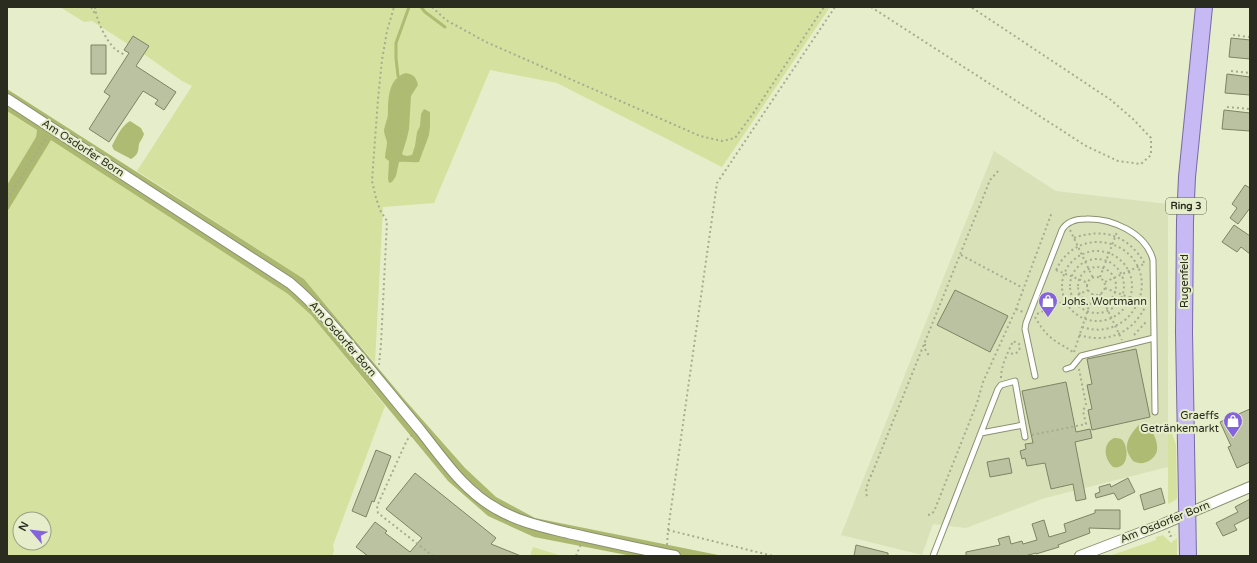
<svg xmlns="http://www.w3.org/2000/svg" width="1257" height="563" font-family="'Varela Round',sans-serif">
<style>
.built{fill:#d9e1b8}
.green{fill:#d5e19f;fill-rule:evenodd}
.forest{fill:#acb86f}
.water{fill:#aebb72}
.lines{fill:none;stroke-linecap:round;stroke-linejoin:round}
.stream{stroke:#aebb72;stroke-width:3}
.building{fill:#bbc2a1;stroke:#7d8464}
.lane-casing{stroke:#8a9070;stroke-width:7}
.street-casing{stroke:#8a9070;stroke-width:12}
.primary-casing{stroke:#776aa5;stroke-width:18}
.path{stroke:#a6ac90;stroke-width:2;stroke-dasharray:2 3;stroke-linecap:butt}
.lane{stroke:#fff;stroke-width:5}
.street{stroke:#fff;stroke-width:10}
.primary{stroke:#c7b9f4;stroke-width:16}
.labels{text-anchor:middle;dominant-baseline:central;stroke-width:4;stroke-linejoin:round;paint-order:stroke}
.shield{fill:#e6edca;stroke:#626652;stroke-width:1}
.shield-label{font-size:10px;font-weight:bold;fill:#292c1f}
.street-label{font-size:11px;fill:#292c1f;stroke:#e6edca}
.poi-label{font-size:11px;fill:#292c1f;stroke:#e6edca;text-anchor:start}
</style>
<rect width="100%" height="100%" fill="#e6edca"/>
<path class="built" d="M 994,151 L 1056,191 L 1168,204 L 1168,467 L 1045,498 L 966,528 L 933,524 L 922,555 L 841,535 Z"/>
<path class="green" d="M 60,7 L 830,7 L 722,167 L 557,83 L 490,70 L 434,203 L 383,207 L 375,363 L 304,279 L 137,171 L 192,86 L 182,81 L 148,57 L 92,21 L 84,22 Z
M 7,111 L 37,130 L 36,137 L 7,185 Z
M 51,139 L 288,294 L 311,315 L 385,406 L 333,545 L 334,551 L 332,556 L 7,556 L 7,212 ZM 20,519 L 44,519 L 44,543 L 20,543 Z
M 1168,433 L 1172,433 L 1176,445 L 1177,499 L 1168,504 Z
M 1163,535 L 1171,543 L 1177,538 L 1177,556 L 1109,556 L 1156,540 L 1156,537 Z
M 533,547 L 562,556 L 530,556 Z"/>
<path class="forest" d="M 7,89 L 304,279 L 404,399 L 465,468 L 496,497 L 535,518 L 723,556 L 632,556 L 534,537 L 488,516 L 448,481 L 311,315 L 288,294 L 51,140 L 7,212 L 7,185 L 36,137 L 37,130 L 7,111 Z"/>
<path class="water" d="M 406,73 C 414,75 416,77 418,85 L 411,96 L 409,129 L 407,138 L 402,154 L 403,155 L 407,156 L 412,155 L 415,146 L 417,132 L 420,126 L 421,114 L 424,109 L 430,112 L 430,127 L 429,135 L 419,162 C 412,163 406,161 399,162 L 396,176 L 392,182 L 389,183 L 388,179 L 389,161 L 385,158 C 385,152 387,147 387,142 C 386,138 384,134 384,130 C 385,125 387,120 388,115 C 388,99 388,78 406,73 Z
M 130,121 L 141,128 L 144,134 C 143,138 140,141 139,144 C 138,152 138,155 131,159 L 114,150 L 112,146 C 116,138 121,126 130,121 Z
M 1139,425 L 1151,429 C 1154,435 1158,442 1157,450 C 1156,459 1144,466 1135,462 C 1132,461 1131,458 1129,455 C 1123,444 1131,433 1139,425 Z
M 1114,438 C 1116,438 1119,438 1121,439 C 1129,444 1130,471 1113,467 C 1104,459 1102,444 1114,438 Z"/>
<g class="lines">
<path class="stream" d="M 421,7 L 425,12 L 445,27
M 398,76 L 396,58 L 396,43 L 409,7"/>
</g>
<path class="building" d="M 133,36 L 149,46 L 136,66 L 176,92 L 164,110 L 155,104 L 158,100 L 143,91 L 109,142 L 89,129 L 110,96 L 104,92 L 129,53 L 124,50 Z
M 1231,38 L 1250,40 L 1250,59 L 1229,57 Z
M 91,45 L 106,45 L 106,74 L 91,74 Z
M 1227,74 L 1250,77 L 1250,95 L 1225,93 Z
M 1224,110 L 1250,113 L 1250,131 L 1222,129 Z
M 1245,185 L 1250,188 L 1250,208 L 1238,224 L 1230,218 L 1237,208 L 1232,204 Z
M 1234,225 L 1250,236 L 1250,254 L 1241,247 L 1237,252 L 1222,242 Z
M 955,290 L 1008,316 L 990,352 L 937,325 Z
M 1136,349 L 1150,417 L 1092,430 L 1088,410 L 1092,409 L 1087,385 L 1092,384 L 1087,359 Z
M 1066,382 L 1076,432 L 1090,429 L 1092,438 L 1075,442 L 1086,499 L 1076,501 L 1073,484 L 1051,489 L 1045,463 L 1027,466 L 1025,458 L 1022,459 L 1020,451 L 1026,449 L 1025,444 L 1033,443 L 1022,391 Z
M 1250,409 L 1250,462 L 1237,468 L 1228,447 L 1231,446 L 1220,422 Z
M 376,450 L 391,456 L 374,502 L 372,501 L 366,517 L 352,511 Z
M 1009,458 L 1012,473 L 990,477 L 987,462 Z
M 415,473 L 496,538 L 491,544 L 521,556 L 368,556 L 356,547 L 375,522 L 387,531 L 385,533 L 410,552 L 422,538 L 386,509 Z
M 1128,478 L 1135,492 L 1118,500 L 1114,493 L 1096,498 L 1095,494 L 1100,492 L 1099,487 L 1110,484 L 1111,487 Z
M 1161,488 L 1165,503 L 1144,510 L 1140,495 Z
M 1250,499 L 1250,517 L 1234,525 L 1237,530 L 1223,536 L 1216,523 L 1238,512 L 1235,507 Z
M 1095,510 L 1120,510 L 1120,529 L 1089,528 L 1090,533 L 1058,545 L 1059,547 L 1036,554 L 1036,553 L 1025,556 L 966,556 L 966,552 L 1000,545 L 998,539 L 1009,536 L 1011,544 L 1022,541 L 1023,544 L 1037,540 L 1032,524 L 1044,520 L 1049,537 L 1066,532 L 1064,524 L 1095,513 Z
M 856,545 L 888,553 L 888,556 L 854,556 Z"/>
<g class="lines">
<defs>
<path id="lane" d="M 1066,369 L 1072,367 L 1081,356 L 1154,338
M 1035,376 L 1025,329 L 1026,323 L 1062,230 C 1067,221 1076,219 1086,219 C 1112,218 1146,233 1153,260 L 1155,412
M 981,433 L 1023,425
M 933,556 L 998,389 L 1001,385 L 1015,381 L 1025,437"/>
<path id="street" d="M 7,99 L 290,283 C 316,305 336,329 358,355 C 379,380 399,405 420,430 C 443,459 464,491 497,509 C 519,522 544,527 568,533 C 604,541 639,549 675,556
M 1080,556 L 1161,525 L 1250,487"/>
<path id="primary" d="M 1188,556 L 1184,332 L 1185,221 L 1187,177 L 1204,7"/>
</defs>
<use href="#lane" class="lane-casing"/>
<use href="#street" class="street-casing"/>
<use href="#primary" class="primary-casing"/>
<path class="path" d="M 91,7 L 95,14
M 95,7 C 96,19 105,39 114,48 C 117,51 121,53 125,55
M 432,7 L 446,20 L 486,42 L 700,136 L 722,141 L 735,138 L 752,115 L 824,7
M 871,7 L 1086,146 L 1118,161 L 1141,164 L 1151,155 L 1151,138 L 1133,119 L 1111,100 L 971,7
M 1233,35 L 1250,37
M 1231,71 L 1250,73
M 1227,107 L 1250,109
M 7,200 L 47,136
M 1070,230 L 1093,278
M 1074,238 C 1104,227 1129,236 1145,264
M1062 286a35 35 0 1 1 70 0a35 35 0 1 1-70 0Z
M 961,255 L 1023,288
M1070 286a27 27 0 1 1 54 0a27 27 0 1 1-54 0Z
M1078 286a19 19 0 1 1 38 0a19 19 0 1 1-38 0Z
M 1056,270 C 1081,218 1154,245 1140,297 C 1137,306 1132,314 1125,320 C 1112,330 1098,332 1082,327
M 1056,270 L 1088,283
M 1100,277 L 1117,232
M1087 286a9 9 0 1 1 18 0a9 9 0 1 1-18 0Z
M 1105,282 L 1144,264
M 1105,288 L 1146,304
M 1100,294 L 1122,340
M 1016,309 L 1023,312
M 1037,314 L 1088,290
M 1035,317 C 1041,328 1049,338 1060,344 C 1065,347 1069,349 1074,353
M 1079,335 C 1108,344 1133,333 1146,305
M 1134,335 L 1146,322
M 925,344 L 925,349 L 929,356
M 1074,352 L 1093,294
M 379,365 L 381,344 L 387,221 L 380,210 L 376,198 L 372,181 L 378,99 L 382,60 L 387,31 L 394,7
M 1001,378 C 1001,365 1008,353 1013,341 L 1019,344 L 1020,348 L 1018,352 L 1014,354 L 1008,353
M 412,435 L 407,440 L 377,506 L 378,513 L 433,556
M 1032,435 L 1086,424 L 1083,411 L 1086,404 L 1079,369
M 867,496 C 864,489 870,478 873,471 L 990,180 L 1000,169
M 928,515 L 932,514 L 935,509 L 977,403 L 983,382 L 1016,309 L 1052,212
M 668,530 L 773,556
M 1169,531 L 1170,536 L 1175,535
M 667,545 L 668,530 L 717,183 L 835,7
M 576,556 L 581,544"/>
<use href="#lane" class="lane"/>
<use href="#street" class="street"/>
<use href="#primary" class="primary"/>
</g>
<defs>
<symbol id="shop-pin" viewBox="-11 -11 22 30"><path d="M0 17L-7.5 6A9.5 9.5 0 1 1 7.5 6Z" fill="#8463dd" stroke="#e6edca"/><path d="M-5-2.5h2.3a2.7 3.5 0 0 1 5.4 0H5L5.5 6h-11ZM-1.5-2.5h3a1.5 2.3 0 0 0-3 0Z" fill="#fff"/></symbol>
</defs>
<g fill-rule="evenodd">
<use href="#shop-pin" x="1037" y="290" width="22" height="30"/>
<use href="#shop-pin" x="1222" y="410" width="22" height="30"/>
</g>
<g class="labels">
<rect class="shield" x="1166" y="198" width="40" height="16" rx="3"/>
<g class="shield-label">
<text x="1186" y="206">Ring 3</text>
</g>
<g class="street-label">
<text transform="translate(83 148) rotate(33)">Am Osdorfer Born</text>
<text transform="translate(1184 281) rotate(-90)">Rugenfeld</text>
<text transform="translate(343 339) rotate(49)">Am Osdorfer Born</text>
<text transform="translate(1165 522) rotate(-22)">Am Osdorfer Born</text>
</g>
<g class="poi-label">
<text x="1062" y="301">Johs. Wortmann</text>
<text x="1219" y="415" text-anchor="end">Graeffs<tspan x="1219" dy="13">Getränkemarkt</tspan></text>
</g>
</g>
<rect width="1257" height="563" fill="none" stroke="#292c1f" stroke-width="16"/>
<g transform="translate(32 531) rotate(298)"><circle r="19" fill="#e6edca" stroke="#9aa086"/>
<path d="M0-3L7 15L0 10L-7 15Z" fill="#8463dd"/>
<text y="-6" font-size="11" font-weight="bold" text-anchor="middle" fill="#292c1f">N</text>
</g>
</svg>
